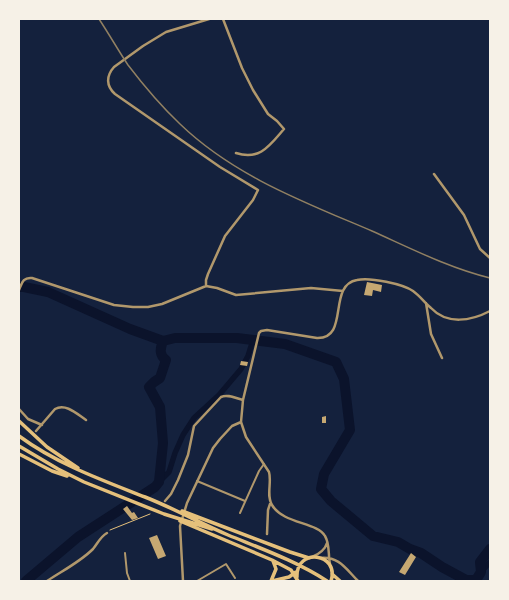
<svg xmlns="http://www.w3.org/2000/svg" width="509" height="600" font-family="'Work Sans',sans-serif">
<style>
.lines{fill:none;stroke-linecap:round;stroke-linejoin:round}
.canal{stroke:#0b132b;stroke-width:5.5}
.river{stroke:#0b132b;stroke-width:10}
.building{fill:#c6a872}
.path{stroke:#e5c07b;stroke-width:1}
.pedestrian{stroke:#b1986c;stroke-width:2}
.minor{stroke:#b1986c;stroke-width:2.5}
.primary{stroke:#e5c07b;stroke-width:3.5}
.rail{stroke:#918062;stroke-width:1.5}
</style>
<rect width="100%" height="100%" fill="#14213d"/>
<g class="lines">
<path class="canal" d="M 159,482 L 169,472 L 175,453 L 183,435 L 194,418 L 219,395 L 241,369 L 248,356 L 253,340
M 481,572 L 490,562"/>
<path class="river" d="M 19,287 L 24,287 L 48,292 L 130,329 L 163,341 L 175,338 L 237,338 L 285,344 L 336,362 L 344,379 L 350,430 L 324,474 L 321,489 L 331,501 L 373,536 L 398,542 L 410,549 L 421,553 L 442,567 L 466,580 L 476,580 L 481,572 L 480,562 L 490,549
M 26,581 L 78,537 L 155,487 L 159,482 L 163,443 L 160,407 L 149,387 L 154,382 L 160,378 L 166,360 C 159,355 160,349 163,341"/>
</g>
<path class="building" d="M 367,282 L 382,285 L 381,292 L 373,290 L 372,296 L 364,295 Z
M 241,361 L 248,362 L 247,366 L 240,365 Z
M 326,416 L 326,423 L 322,423 L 322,417 Z
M 127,506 L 132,513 L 134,512 L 138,518 L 132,520 L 123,509 Z
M 157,535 L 166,556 L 158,559 L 149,538 Z
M 411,553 L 416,557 L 405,575 L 399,572 Z"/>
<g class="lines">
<path class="path" d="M 110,530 L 150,514"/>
<path class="pedestrian" d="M 197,481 L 245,501
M 240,513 L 259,471 L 264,464
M 125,553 L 127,573 L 130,581
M 197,581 L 226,564 L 235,578"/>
<path class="minor" d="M 223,19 L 242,68 L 253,90 L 268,114 L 277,121 L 284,129 C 270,145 260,161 236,153
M 434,174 L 464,215 L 480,249 L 490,258
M 206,286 L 206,280 L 208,274 L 225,236 L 253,200 L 258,190 L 220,167 L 115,94 C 106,86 106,76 114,67 L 143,46 L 166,32 L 209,19
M 19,290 C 22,283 23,277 32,278 L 114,305 L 133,307 L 148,307 L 162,304 L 206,286 L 217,288 L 236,295 L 311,288 L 343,291
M 426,303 L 431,334 L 442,358
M 19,409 L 28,419 L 42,425
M 36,431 L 55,409 C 66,403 77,414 86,420
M 165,501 L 171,494 L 178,480 L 188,455 L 194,426 L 221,397 C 228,394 235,398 243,400
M 267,534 L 268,510 L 270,504
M 312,557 C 319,554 325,550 327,543
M 320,558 C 339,556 346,569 358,581
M 330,564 C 328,555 330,544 325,536 C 317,522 283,524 272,505 C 266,496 272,482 269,472 L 246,437 L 241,422 L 243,400 L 259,333 L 261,331 L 267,330 L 317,338 C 350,339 327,285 357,280 C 370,277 403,284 413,291 C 420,296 425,303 431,308 C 447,325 471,321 490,311
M 47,581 C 62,571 80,562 93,549 C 98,543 100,537 107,533
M 183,581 L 180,526 L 187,503 L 213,448 L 220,439 L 232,426 L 241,422"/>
<path class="primary" d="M 19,421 L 47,447 L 78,468
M 19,436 C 57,464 102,480 145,497 C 173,508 200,523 228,535 C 262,549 296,561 327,581
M 19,446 L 58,469 L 84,482 L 164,514 L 212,529
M 19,454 L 52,471 L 67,476
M 182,511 L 290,552 L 309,558
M 180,521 L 272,560 L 291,570 L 298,581
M 332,574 L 340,581
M 297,577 C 296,547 340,553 331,581
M 271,581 L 276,569 L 273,561
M 272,581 L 289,577 L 296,572"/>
<path class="rail" d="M 99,19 C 109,34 118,50 128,65 C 144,86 161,106 180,124 C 234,176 304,202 372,231 C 410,248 449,268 490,278"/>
</g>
<rect width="509" height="600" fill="none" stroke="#f6f1e7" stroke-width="40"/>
</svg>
